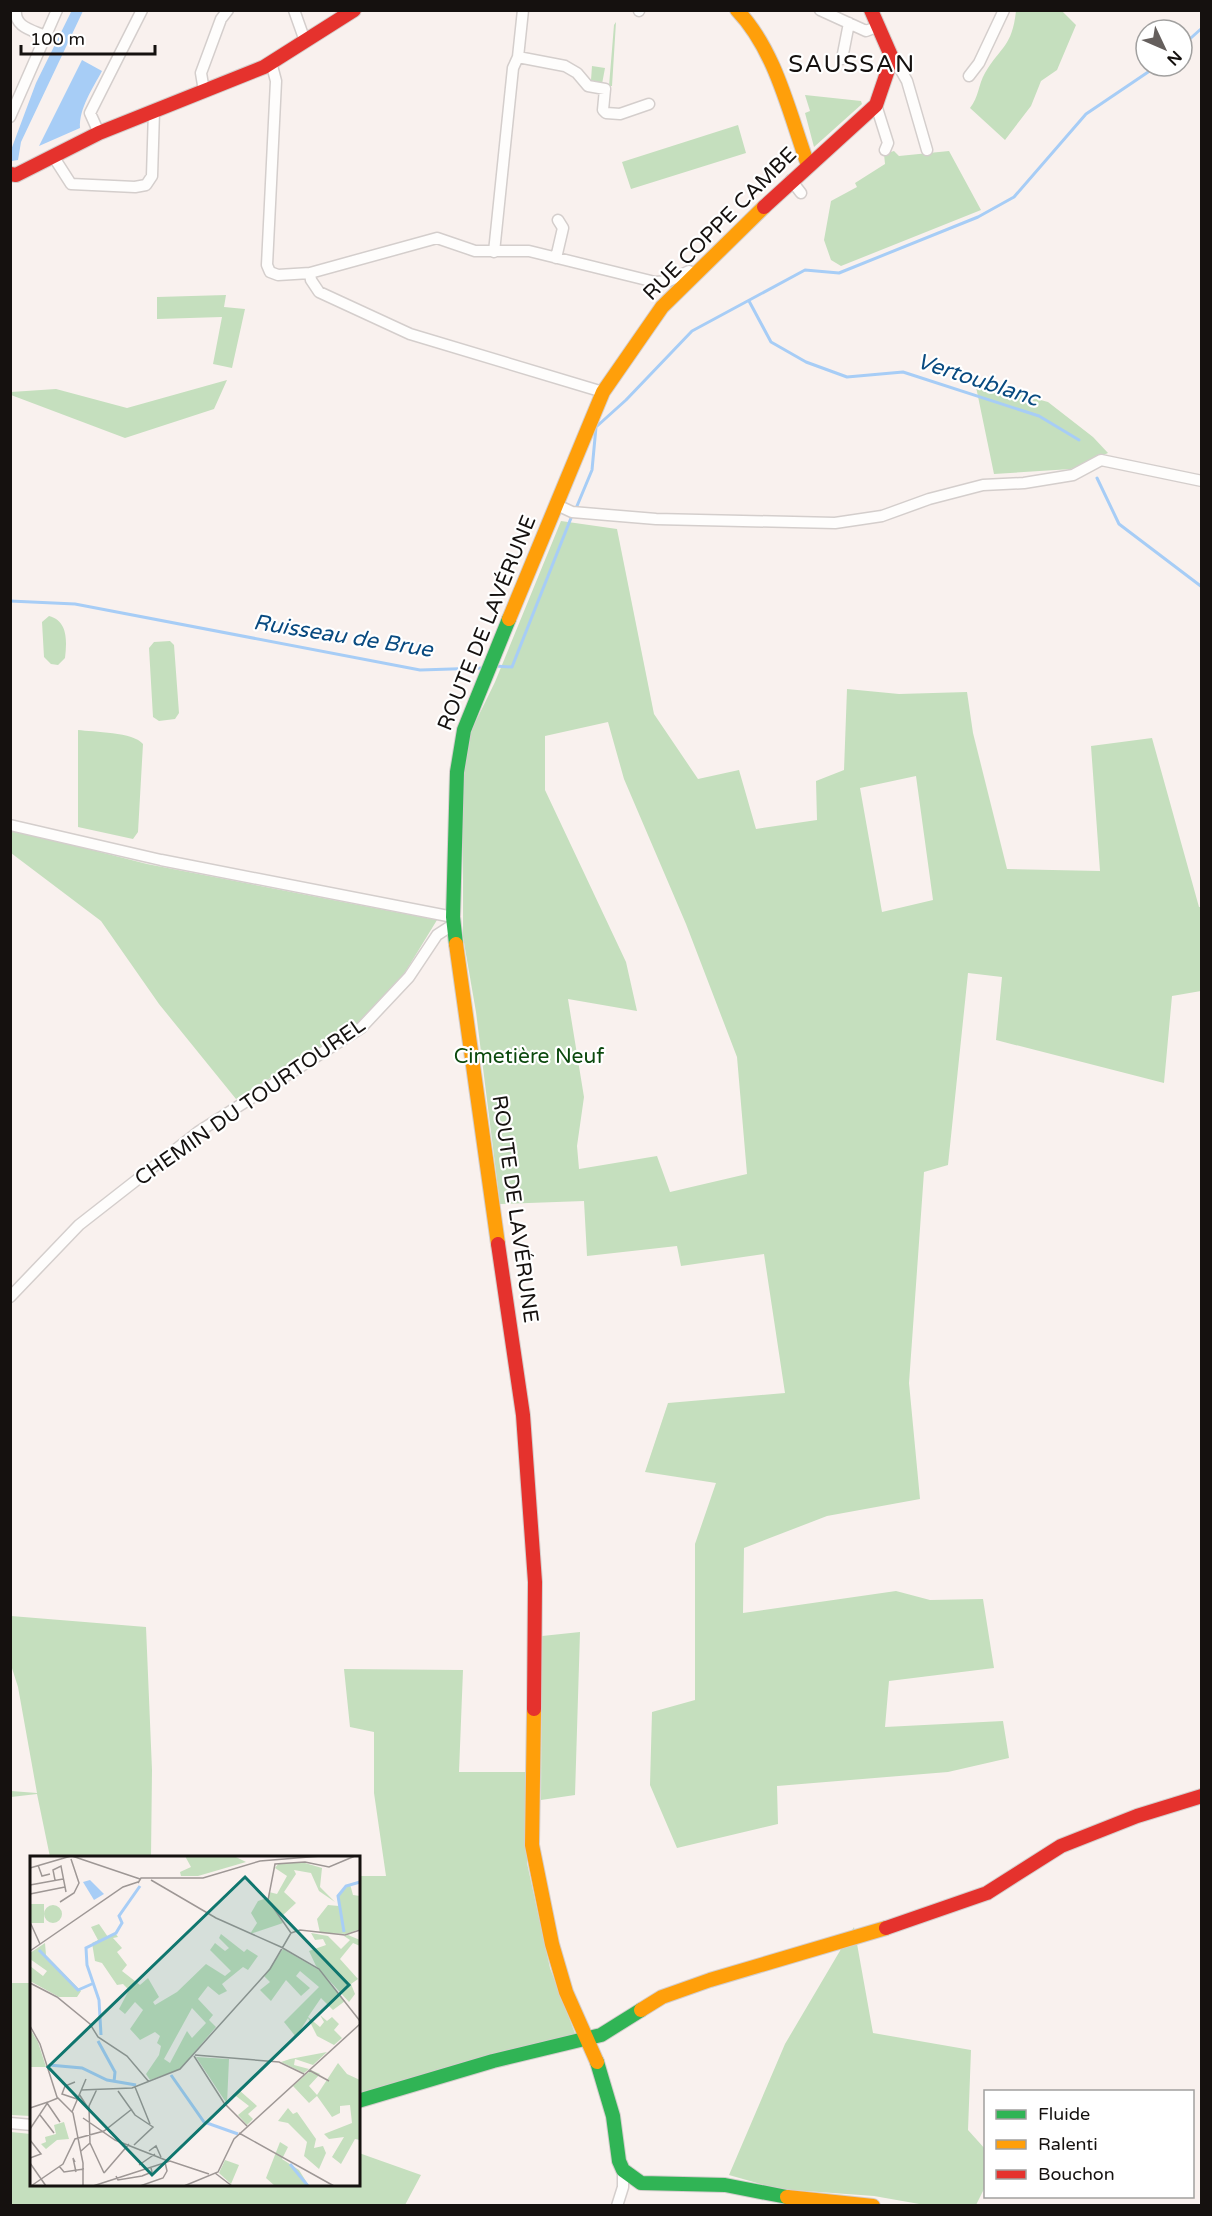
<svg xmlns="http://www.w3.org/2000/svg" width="1212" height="2216" font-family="'Varela Round',sans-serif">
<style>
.green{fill:#c5dfbe;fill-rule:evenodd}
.water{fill:#a7cdf6}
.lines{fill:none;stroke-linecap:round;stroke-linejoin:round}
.stream{stroke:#a7cdf6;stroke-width:3}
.street-casing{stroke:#d4cecc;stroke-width:13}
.fast-casing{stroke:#d4cecc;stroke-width:16}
.slow-casing{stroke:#d4cecc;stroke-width:16}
.jam-casing{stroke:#d4cecc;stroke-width:16}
.street{stroke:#fefdfc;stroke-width:10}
.fast{stroke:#30b455;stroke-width:14}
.slow{stroke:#ff9f0a;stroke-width:14}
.jam{stroke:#e5322d;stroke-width:14}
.labels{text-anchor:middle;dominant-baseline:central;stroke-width:4.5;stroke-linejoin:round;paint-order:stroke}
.street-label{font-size:21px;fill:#15110f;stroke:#fff}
.park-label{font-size:21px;fill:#0c4a0e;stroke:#fff}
.water-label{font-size:22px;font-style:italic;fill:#084a80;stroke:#fff}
.quarter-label{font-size:24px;letter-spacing:1.5px;fill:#15110f;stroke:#fff}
.inset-river{fill:none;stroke:#a7cdf6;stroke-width:3}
.inset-road{fill:none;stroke:#9e9795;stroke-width:1.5}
.view{fill:#0f766e;fill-opacity:0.15;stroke:#0f766e;stroke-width:3}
.inset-edge{fill:none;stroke:#15110f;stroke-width:3}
</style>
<rect width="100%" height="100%" fill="#f9f1ee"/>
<path class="green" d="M 1016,11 L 1062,11 L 1076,25 L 1057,70 L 1041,81 L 1031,106 L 1005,140 L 970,108 C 979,97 978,85 985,73 C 1001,46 1012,47 1016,11 Z
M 616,22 L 612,86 L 609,86 L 614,25 Z
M 592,66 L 605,68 L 602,84 L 591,80 Z
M 805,95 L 861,101 L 862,104 L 814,147 L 805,113 L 810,111 Z
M 738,125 L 746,153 L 631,189 L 622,162 Z
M 894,151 L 899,156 L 949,151 L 981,210 L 841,266 L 831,260 L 824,240 L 831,201 L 857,187 L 855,183 L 885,164 L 884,154 Z
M 226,295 L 224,307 L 245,309 L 232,368 L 213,364 L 222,317 L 157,319 L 157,297 Z
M 227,380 L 214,409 L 125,438 L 11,395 L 11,392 L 56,389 L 127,408 Z
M 975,382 L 1048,402 L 1093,437 L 1108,453 L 1071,469 L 994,474 Z
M 561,521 L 617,529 L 654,714 L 698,779 L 739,770 L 756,829 L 817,820 L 816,781 L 844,770 L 847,689 L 899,694 L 967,692 L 973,733 L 1007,869 L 1100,871 L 1091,746 L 1152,738 L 1199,907 L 1202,907 L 1201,991 L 1172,996 L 1164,1083 L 996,1040 L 1002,977 L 968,973 L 948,1165 L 924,1172 L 909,1383 L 920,1499 L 827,1516 L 744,1548 L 743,1613 L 896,1591 L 930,1600 L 983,1599 L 994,1668 L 889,1681 L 885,1727 L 1003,1721 L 1009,1758 L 948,1772 L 777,1786 L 778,1824 L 677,1848 L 650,1785 L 652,1712 L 695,1700 L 695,1544 L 716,1483 L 645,1472 L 668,1403 L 785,1393 L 764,1254 L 681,1266 L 677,1246 L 587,1256 L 584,1201 L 500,1204 L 476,1012 L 463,937 L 463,758 L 470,733 L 495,682 ZM 608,722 L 624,779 L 686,924 L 737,1057 L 747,1174 L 670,1192 L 657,1156 L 579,1169 L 577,1146 L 584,1097 L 568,999 L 637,1011 L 626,962 L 545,790 L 545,736 ZM 916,776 L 933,900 L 882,912 L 860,788 Z
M 49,616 C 68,621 67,641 65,658 L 58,665 L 51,664 L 44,657 L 42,622 Z
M 170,641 L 174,645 L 179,713 L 175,719 L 159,721 L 153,717 L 149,648 L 154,642 Z
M 78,730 C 93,732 134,732 143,744 L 138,832 L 133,839 L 78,827 Z
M 10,829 L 147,864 L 437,920 L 404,974 L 355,1026 L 236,1099 L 159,1004 L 101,921 L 11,853 Z
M 11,1616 L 146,1627 L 152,1770 L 151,1857 L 50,1857 L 37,1794 L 11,1797 L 11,1791 L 37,1793 L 18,1687 L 11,1665 Z
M 580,1632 L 575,1795 L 541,1800 L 542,1636 Z
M 344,1669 L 463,1670 L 459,1772 L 527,1772 L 527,1863 L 550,1968 L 576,2036 L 359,2096 L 359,1876 L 386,1876 L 374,1793 L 374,1732 L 350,1727 Z
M 854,1927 L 873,2033 L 971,2050 L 968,2130 L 986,2150 L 985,2187 L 976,2205 L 925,2205 L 874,2196 L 778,2189 L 729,2175 L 785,2044 Z
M 11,1983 L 31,1983 L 31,2116 L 11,2115 Z
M 11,2132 L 31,2134 L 32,2184 L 358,2184 L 359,2153 L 421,2175 L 405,2205 L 11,2205 Z"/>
<path class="water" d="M 72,10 L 83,11 L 21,142 L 18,160 L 12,161 L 11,150 L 36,83 Z
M 82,60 L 102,71 C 93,88 79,108 80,128 L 39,146 Z"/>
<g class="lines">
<path class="stream" d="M 1182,46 L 1202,28
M 749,301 L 771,342 L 806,362 L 847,377 L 903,372 L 1039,416 L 1079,440
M 1097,478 L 1119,524 L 1202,587
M 577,506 L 592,470 L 596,427 L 626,400 L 692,331 L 805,270 L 839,273 L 978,217 L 1014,197 L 1086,114 L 1157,66
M 10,601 L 75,604 L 420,670 L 483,668
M 495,666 L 512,667 L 571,518"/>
<defs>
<path id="street" d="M 16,10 C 14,27 32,30 45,36
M 294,10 L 305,41
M 820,10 L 866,31 L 879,26
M 639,11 L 639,10
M 518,57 L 565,66 L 577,73 L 588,86 L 605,89 L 603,110 L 606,113 L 620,114 L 649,104
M 842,59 L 849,23
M 271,62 L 276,81 L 267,265 L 270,272 L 278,275 L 310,273 L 437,238 L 475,251 L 529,251 L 655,282 L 669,281 L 689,271 L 696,275
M 891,64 L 899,67 L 907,81 L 927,150
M 969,76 L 979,63 L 1004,10
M 204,91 L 201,73 L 221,19 L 228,10
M 876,105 L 888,143 L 885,150
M 10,117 L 57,10
M 99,133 L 90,113 L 142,10
M 53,156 L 71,184 L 135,187 L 146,185 L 152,176 L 154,111
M 791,180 L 801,193
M 494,252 L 513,68 L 518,57 L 523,10
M 556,258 L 563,228 L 558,220
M 310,273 L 311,280 L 319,292 L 410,334 L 603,392
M 557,505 L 572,512 L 656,519 L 835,523 L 882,516 L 929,499 L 983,485 L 1024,483 L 1073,475 L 1101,460 L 1202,481
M 10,825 L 161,860 L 453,917
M 10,1297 L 79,1225 L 198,1132 L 361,1028 L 409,977 L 437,935 L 454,924
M 10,2123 L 32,2125
M 617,2206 L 623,2187 L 623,2170"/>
<path id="fast" d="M 456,944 L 453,917 L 457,772 L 464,730 L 509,619
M 597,2062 L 613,2116 L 619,2161 L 623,2170 L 641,2183 L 725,2185 L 787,2197
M 358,2101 L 493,2061 L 601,2035 L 641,2010"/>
<path id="slow" d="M 737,10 C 776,51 789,113 808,165
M 509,619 L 603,392 L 662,307 L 764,207
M 456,944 L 498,1244
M 534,1709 L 532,1845 L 552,1944 L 566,1992 L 597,2062
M 641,2010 L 662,1997 L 710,1980 L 886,1928
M 787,2197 L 873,2206"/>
<path id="jam" d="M 10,174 L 16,175 L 99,133 L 264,67 L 354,10
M 764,207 L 876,105 L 892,58 L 871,10
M 498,1244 L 523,1415 L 535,1582 L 534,1709
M 886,1928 L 987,1893 L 1061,1846 L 1137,1816 L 1202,1796"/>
</defs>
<use href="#street" class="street-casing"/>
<use href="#fast" class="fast-casing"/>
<use href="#slow" class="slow-casing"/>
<use href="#jam" class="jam-casing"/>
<use href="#street" class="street"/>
<use href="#fast" class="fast"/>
<use href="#slow" class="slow"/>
<use href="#jam" class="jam"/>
</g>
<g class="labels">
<g class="street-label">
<text transform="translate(720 224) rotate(-45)">RUE COPPE CAMBE</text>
<text transform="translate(487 623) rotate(-68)">ROUTE DE LAVÉRUNE</text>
<text transform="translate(250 1102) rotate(-35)">CHEMIN DU TOURTOUREL</text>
<text transform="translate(515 1209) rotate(82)">ROUTE DE LAVÉRUNE</text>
</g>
<g class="park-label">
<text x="529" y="1056">Cimetière Neuf</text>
</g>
<g class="water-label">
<text transform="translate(978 380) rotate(18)">Vertoublanc</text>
<text transform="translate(343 636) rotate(9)">Ruisseau de Brue</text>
</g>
<g class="quarter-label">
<text x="852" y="64">SAUSSAN</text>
</g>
</g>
<g transform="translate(30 1856)">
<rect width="330" height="330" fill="#f9f1ee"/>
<path d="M 155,0 L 204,0 L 216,6 L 168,20 L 151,20 L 150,16 L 161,11 ZM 249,7 L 275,7 L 292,12 L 290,31 L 305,46 L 289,35 L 281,17 L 264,14 L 266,18 L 254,36 L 266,47 L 251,61 L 238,42 L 239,36 L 247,38 L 257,20 L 245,12 ZM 320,28 L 323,39 L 330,40 L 330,73 L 316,78 L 290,77 L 287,63 L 298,49 L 309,50 L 307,40 ZM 237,42 L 253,67 L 220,78 L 227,67 L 221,57 L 228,45 ZM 1,48 L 14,48 L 14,67 L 1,67 ZM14 58a9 9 0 1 1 18 0a9 9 0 1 1-18 0ZM 69,68 L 78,81 L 85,77 L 88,81 L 83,82 L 92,92 L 87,96 L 97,109 L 92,115 L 110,129 L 118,122 L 129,141 L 123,146 L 125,149 L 147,136 L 176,108 L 195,120 L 201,115 L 180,94 L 185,87 L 195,95 L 199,92 L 189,82 L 191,78 L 214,96 L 217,93 L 228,100 L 218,114 L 213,111 L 192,128 L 197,135 L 189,139 L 178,130 L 168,143 L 183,159 L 179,164 L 186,171 L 150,213 L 120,224 L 116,218 L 129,199 L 131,190 L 127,187 L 130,180 L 125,176 L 110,184 L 100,173 L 113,154 L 105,146 L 95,158 L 89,153 L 99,134 L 93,128 L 87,129 L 72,107 L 65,105 L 62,87 L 68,84 L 61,71 ZM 162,152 L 176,167 L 162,182 L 157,175 L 140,207 L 134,203 ZM 281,77 L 298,80 L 311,93 L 320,84 L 314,80 L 318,79 L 330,84 L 330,90 L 323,87 L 310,103 L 328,123 L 321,128 L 325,138 L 319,146 L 286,110 L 279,95 L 296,89 L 293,83 L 285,84 ZM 15,87 L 16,99 L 51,135 L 47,141 L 29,141 L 0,125 L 0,110 L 13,120 L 17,115 L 0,103 L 0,97 ZM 253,93 L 289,114 L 315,145 L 303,154 L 291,142 L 278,161 L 290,171 L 294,166 L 290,159 L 297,165 L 302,161 L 309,168 L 304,174 L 312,182 L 304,189 L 287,180 L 278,162 L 266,181 L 254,166 L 289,131 L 270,115 L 266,120 L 280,132 L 271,140 L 256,124 L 241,145 L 230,134 L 240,126 L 234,120 ZM 0,173 L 8,186 L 16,211 L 0,211 ZM 297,196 L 283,209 L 265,203 L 264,209 L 279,213 L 274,217 L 251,206 L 260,203 ZM 166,201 L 199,203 L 197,248 ZM 308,207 L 317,218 L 330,224 L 330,284 L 325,283 L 311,308 L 302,301 L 314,281 L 299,283 L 294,278 L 322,267 L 320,249 L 310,250 L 310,257 L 302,261 L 287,240 L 279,247 L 263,230 L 281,214 L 290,218 L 279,230 L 287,239 ZM 209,234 L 227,250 L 218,258 L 223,263 L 217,269 L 208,259 L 219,250 L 206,240 ZM 258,252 L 263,258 L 267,256 L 286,283 L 284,292 L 293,290 L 296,297 L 289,313 L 274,300 L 277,286 L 258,267 L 248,265 ZM 34,266 L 39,283 L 27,284 L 16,293 L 11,288 L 16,286 L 15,281 L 26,278 L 24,269 ZM 250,286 L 258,291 L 252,303 L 269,314 L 279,330 L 245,330 L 236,322 ZM 195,304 L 209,309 L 201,328 L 189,317 Z" fill="#c5dfbe" fill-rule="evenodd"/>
<path d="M 60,24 L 74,38 L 64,44 L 53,26 Z" fill="#a7cdf6"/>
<path class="inset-river" d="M 314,76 L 308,40 L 316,30 L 330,26M 9,94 L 48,134 L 64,127M 71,179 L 69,144 L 57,109 L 56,92 L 86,77 L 92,67 L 89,60 L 110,30M 68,185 L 85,216 L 84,226M 19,209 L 52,212 L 77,224 L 106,229M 141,219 L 174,266 L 208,278M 260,308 L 278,330"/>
<path class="inset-road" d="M 42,0 L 110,23M 8,9 L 12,20 L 20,18M 0,12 L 41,0M 25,24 L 23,14 L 31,10 L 36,36M 121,24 L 186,62 L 251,91 L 289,113 L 330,165M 108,27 L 111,22 L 173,22 L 230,5 L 291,0M 0,29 L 33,23M 0,38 L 35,31M 30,46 L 44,37 L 49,27 L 41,3M 0,66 L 10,88M 261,77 L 238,44 L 245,8 L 275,6 L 299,11 L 325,0M 261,77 L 270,74 L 315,79 L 330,74M 0,95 L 93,31 L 108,26M 0,127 L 27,141 L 60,168 L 68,181 L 97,200 L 119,226M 0,170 L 10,188 L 27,241 L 43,257 L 53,307 L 53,330M 165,199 L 249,206 L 274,218M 164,200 L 194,247 L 217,270M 279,214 L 299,225M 45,226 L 35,230 L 32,238 L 47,243M 105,231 L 120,268M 51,234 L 102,232 L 150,213 L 240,113 L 261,77M 88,235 L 105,259 L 123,271 L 104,289M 49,238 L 60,255M 17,247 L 30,266M 0,252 L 18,246M 42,256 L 56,223M 10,259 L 24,277M 53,262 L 85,284 L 138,305M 0,273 L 18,246 L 28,242M 209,277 L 304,330M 0,284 L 11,298 L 0,302M 60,287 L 74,317M 51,295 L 60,287 L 59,250 L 67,233M 119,295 L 126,290 L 131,301M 45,306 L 43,302 L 46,316M 0,307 L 16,330M 109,309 L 125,298M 29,310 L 34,316 L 54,313M 74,317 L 99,288M 185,317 L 202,330M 86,320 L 88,324 L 112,320 L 122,316 L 121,312M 1,330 L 33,308 L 45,283 L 74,275 L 102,253M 63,330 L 140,305 L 179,318M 110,330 L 133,322 L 137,315 L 135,306M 154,330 L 188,316 L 204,283 L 330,168"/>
<path class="view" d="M 215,21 L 319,129 L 122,319 L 18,211 Z"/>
<rect width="330" height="330" class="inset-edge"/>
</g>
<rect width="1212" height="2216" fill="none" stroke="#15110f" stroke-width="24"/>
<rect x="984" y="2090" width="210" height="108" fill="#ffffff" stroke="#a1a09f" stroke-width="1.5"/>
<rect x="996" y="2110" width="30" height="9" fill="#30b455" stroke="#a1a09f" stroke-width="1.5"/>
<text x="1038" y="2120" font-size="18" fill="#15110f">Fluide</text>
<rect x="996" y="2140" width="30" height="9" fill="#ff9f0a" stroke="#a1a09f" stroke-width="1.5"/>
<text x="1038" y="2150" font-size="18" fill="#15110f">Ralenti</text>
<rect x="996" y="2170" width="30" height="9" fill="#e5322d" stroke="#a1a09f" stroke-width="1.5"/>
<text x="1038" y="2180" font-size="18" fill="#15110f">Bouchon</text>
<g transform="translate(1164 48) rotate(134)"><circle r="28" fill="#ffffff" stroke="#a1a09f" stroke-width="1.5"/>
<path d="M0-4.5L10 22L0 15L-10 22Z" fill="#655f5d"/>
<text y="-9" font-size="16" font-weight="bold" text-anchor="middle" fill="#15110f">N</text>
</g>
<path d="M21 45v9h134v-9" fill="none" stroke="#15110f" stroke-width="3"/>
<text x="30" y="45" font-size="18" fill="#15110f" stroke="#ffffff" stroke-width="4.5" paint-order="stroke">100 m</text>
</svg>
